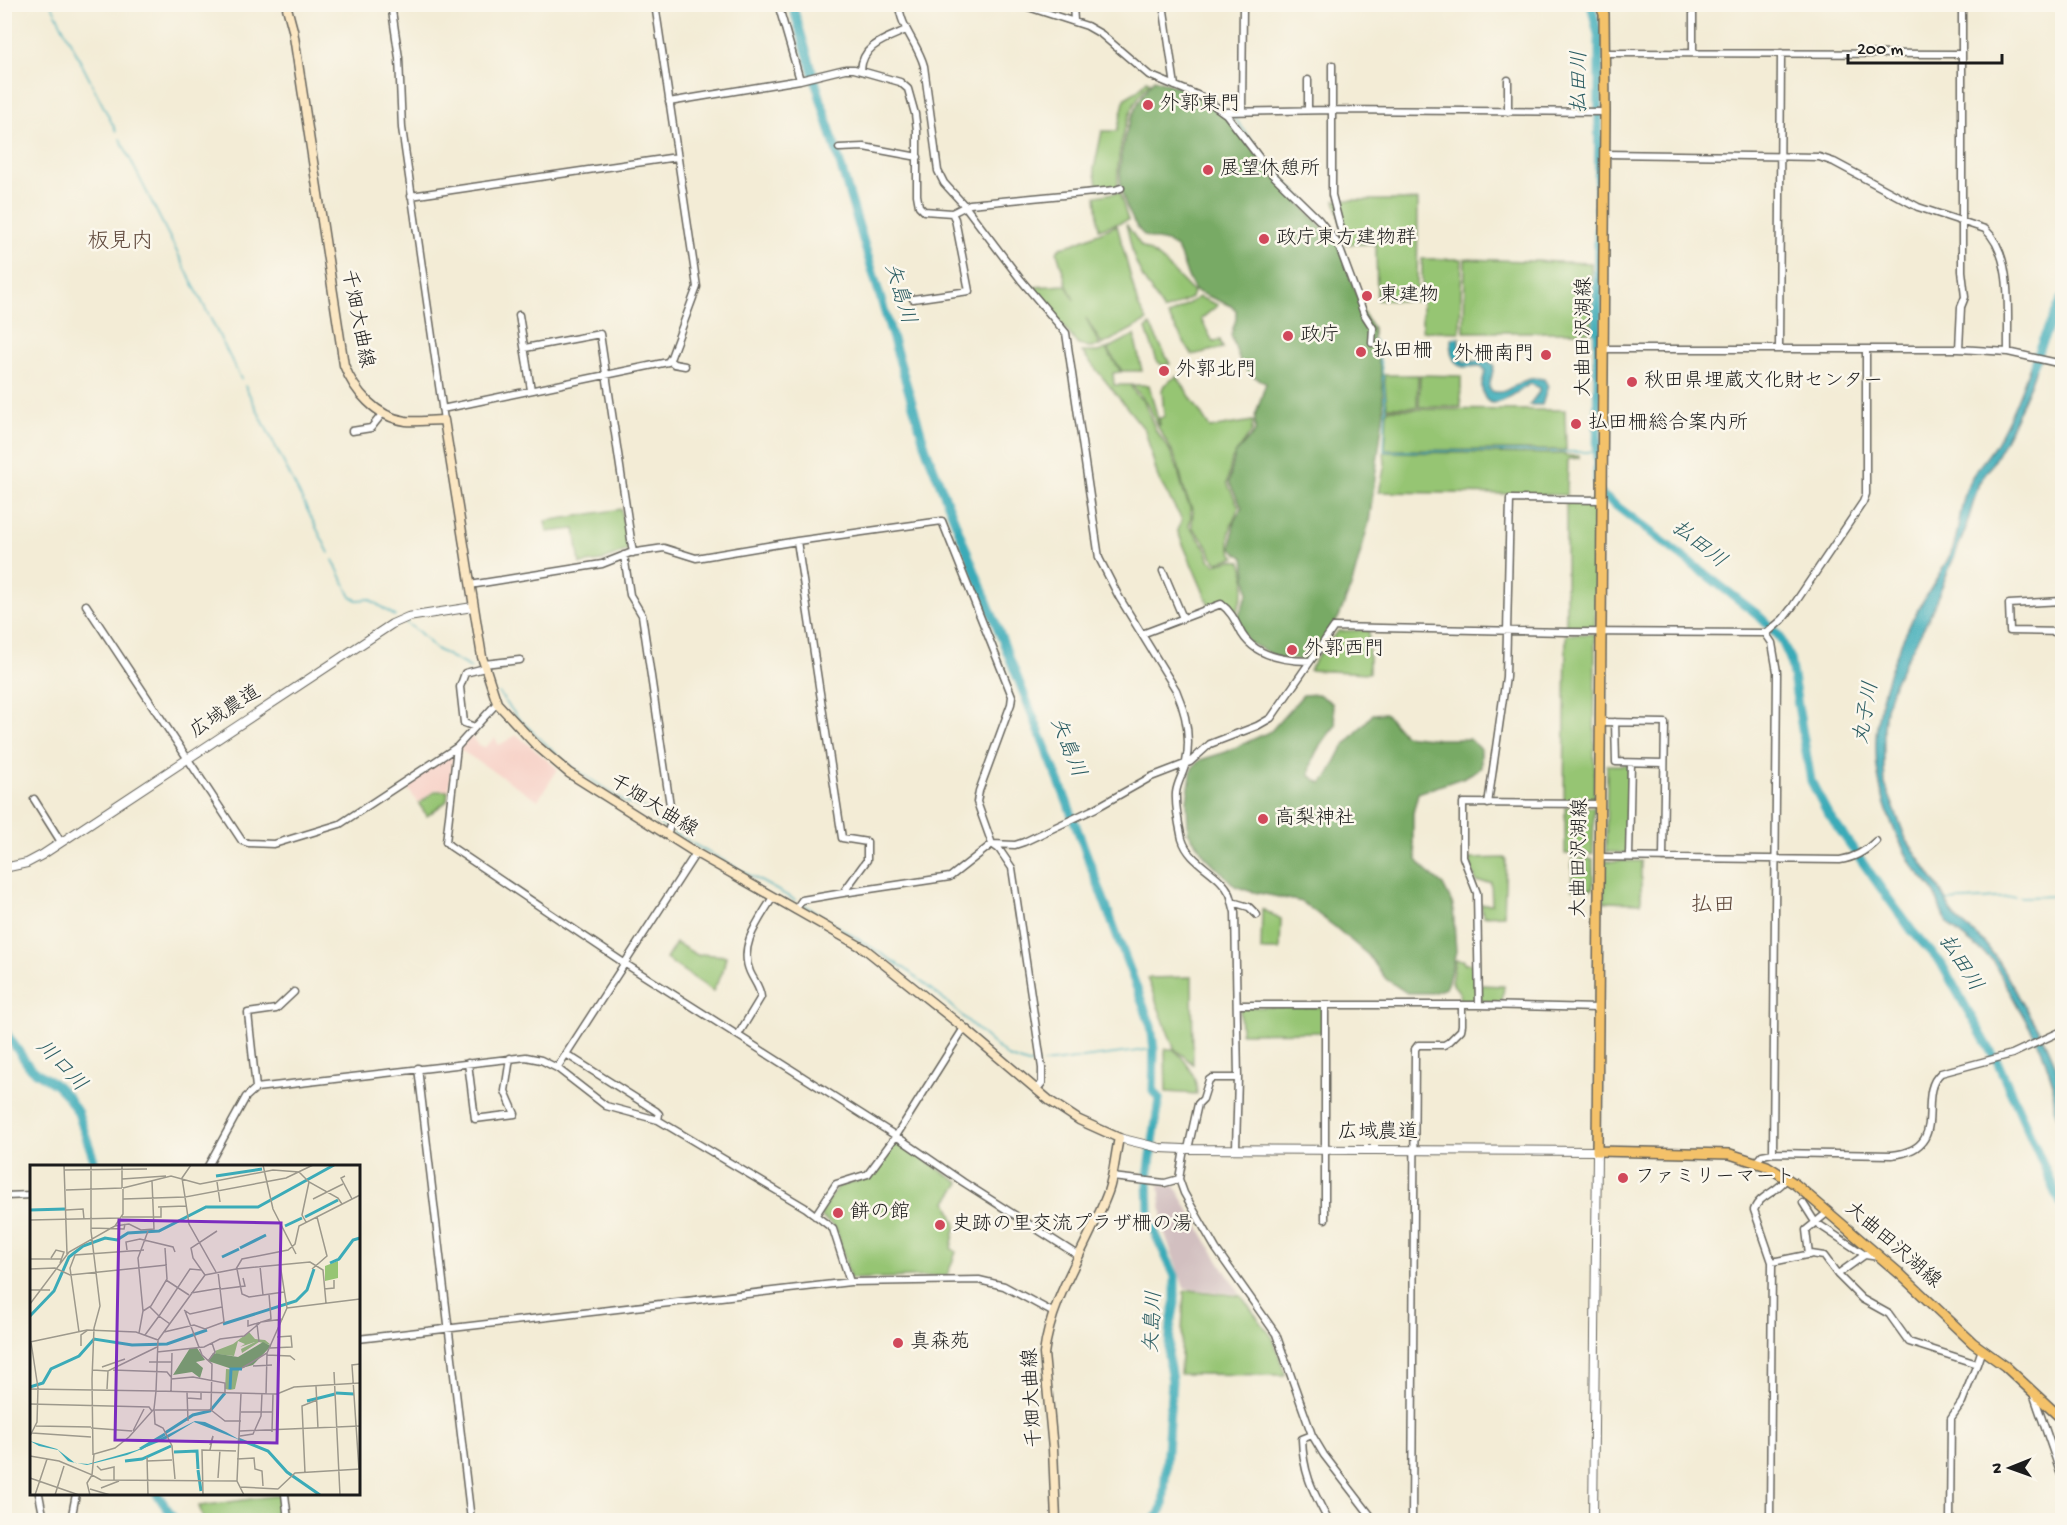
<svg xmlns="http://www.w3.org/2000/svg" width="2067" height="1525" font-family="'Gochi Hand','Klee One',sans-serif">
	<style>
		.built { fill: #f7d1c7 }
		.industrial { fill: #d2bfc0 }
		.green { fill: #96c573; stroke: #597048; stroke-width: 1.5 }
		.forest { fill: #78aa65; stroke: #4a6340; stroke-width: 1.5 }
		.water { fill: #3babb8; stroke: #2c646a; stroke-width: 1.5 }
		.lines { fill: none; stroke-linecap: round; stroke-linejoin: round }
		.stream { stroke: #3babb8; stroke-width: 1.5 }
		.river { stroke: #3babb8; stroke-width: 9 }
		.minor-casing { stroke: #67655d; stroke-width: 9 }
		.tertiary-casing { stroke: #67655d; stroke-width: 10 }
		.secondary-casing { stroke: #67655d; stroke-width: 11 }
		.primary-casing { stroke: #67655d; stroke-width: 12 }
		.minor { stroke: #fff; stroke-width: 6 }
		.tertiary { stroke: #fff; stroke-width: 8 }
		.secondary { stroke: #fbe7c3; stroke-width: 8 }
		.primary { stroke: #f4c26a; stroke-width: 9 }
		.poi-dot { fill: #d1495b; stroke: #fbf7ec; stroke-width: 2 }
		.labels { text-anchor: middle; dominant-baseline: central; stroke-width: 5; stroke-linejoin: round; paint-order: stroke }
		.poi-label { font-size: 20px; fill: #1c1c1c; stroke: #fbf7ec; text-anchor: start }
		.street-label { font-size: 20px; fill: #1c1c1c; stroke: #fbf7ec }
		.water-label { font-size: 21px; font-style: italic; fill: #2a5c62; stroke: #fbf7ec }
		.quarter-label { font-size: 22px; fill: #5d4639; stroke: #fbf7ec }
		.inset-river { fill: none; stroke: #3babb8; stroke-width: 3 }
		.inset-road { fill: none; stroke: #9d998c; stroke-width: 1.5 }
		.view { fill: #7b2cbf; fill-opacity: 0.15; stroke: #7b2cbf; stroke-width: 3 }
		.inset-edge { fill: none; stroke: #1c1c1c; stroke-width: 3 }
	</style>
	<rect width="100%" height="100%" fill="#fbf7ec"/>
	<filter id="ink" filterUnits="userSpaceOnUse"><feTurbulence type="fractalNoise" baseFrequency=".0167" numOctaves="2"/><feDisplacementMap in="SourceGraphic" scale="12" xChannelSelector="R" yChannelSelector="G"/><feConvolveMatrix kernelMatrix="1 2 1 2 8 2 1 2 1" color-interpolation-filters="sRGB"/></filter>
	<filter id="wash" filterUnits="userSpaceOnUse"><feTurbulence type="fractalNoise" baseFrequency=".008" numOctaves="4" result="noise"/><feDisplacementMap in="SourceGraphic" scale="24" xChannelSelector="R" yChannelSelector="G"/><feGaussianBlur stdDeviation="1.35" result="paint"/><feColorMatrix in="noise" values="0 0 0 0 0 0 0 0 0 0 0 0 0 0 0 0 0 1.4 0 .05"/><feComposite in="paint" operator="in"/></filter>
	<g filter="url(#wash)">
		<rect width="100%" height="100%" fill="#f3ecd6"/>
		<path class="built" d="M470 735 478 745 485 747 495 738 499 745 517 735 558 769 538 800 459 749Z
			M453 752 449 790 435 789 418 803 405 784Z"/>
		<path class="industrial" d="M1159 1185 1175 1186 1209 1245 1240 1294 1184 1288 1164 1231Z"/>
		<path class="green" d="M1147 80 1150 82C1126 107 1116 152 1118 186L1115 188 1098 189 1094 169 1102 131H1117L1125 98 1137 91Z
			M1119 192 1128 220 1099 229 1096 196Z
			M1335 200H1418L1417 301 1377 300 1376 244H1346Z
			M1126 224 1141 246 1160 258 1193 292 1191 298 1164 311 1143 278 1134 258Z
			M1117 225 1138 305 1147 321 1102 345 1086 318 1100 346 1089 347 1078 345 1033 287 1066 285 1074 300 1067 285 1057 252 1060 247 1073 244Z
			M1422 259H1462L1460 332 1422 331Z
			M1465 259 1591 263 1592 332H1464Z
			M1199 297 1218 305 1201 319 1213 342 1220 340 1223 348 1192 355 1168 316Z
			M1150 325 1170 364 1162 365 1157 361 1146 329Z
			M1134 335 1142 371H1122L1107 349Z
			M1106 349 1121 372 1113 373 1114 385H1130L1136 394 1144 402 1156 431 1169 449 1177 467 1184 494 1190 507 1191 517 1189 526 1206 548 1209 559 1215 564 1232 560 1240 561C1250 576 1242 598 1236 613 1226 602 1223 602 1209 605L1177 530 1182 520 1158 478 1145 430 1082 352H1098Z
			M1384 375H1418L1417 407H1387Z
			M1420 375 1461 376V407H1419Z
			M1177 376 1210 428 1253 421 1252 431 1232 459 1227 483 1239 507C1232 521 1222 545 1236 557L1217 562 1211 556 1208 546 1192 527 1193 511 1185 493 1178 464 1170 447 1157 426 1160 425 1159 418 1164 417 1162 390 1164 385Z
			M1132 385H1149L1159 424H1156L1149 406Z
			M1387 409 1565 410 1566 450H1385Z
			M1384 452 1565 454V456H1579V458L1568 459 1567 495 1379 492 1385 464Z
			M1566 502H1596L1595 628H1566Z
			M621 509 628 550 602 561 580 564 575 529 547 532 545 521Z
			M1369 630V673L1309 670 1325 645 1339 631Z
			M1566 634H1595L1594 800H1564Z
			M1607 765H1629L1627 853 1606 852Z
			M435 791H448L447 801 427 816 419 804Z
			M1565 807H1594L1593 854H1565Z
			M1506 858 1504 915 1483 916 1481 904H1492L1491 882H1476L1469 859Z
			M1572 859H1593V889H1572Z
			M1604 861H1641V903L1604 902Z
			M1262 909 1281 919 1280 950H1261Z
			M676 943 699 956 700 954 726 956 723 971 713 991 666 959Z
			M1455 960H1464V964H1475L1476 1002 1459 1001 1460 993 1451 982Z
			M1192 977 1193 1064 1174 1048 1147 978Z
			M1481 985 1504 986 1502 1002H1481Z
			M1240 1007H1324V1032L1241 1033Z
			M1165 1049H1173C1187 1061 1197 1076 1197 1094L1166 1092Z
			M894 1140 960 1183 947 1201 956 1225 951 1248 956 1252 947 1276 850 1279 836 1228 820 1216 837 1187 870 1177Z
			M1190 1290 1241 1296 1273 1338 1285 1374 1284 1375 1180 1374 1184 1292Z
			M280 1495 283 1520H204L199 1506Z"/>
		<path class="forest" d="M1154 79 1187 90 1226 114 1271 173 1338 244 1364 314 1373 328V343L1381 369 1384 411 1369 522 1352 584 1339 617 1310 661 1279 658 1248 642 1236 621 1248 593 1244 558 1231 548 1234 521 1242 508 1229 482 1235 454 1255 432V416L1266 383 1251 375 1239 359 1231 335 1236 319V310L1229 305 1195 291C1192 285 1189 280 1187 274 1183 266 1182 257 1177 249 1168 238 1155 243 1144 235 1138 230 1134 223 1131 216 1107 174 1126 114 1154 79Z
			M1318 694 1332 703 1336 725C1323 741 1310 755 1310 776L1321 783 1327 778 1343 747 1373 714 1385 713 1404 735 1439 739H1469L1481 749V768L1465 777 1418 793 1413 813V842L1417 860 1426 871 1443 885 1453 905 1456 952 1446 988 1432 993H1407L1386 979 1368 955 1335 927 1302 902 1249 891 1235 886 1205 856 1188 832 1187 800 1192 768 1200 760 1226 752 1271 731 1303 695Z"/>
		<path class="water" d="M1459 337V352L1463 361C1475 364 1485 355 1494 366L1489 388 1492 391C1510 397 1519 374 1544 379L1548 386 1542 405H1529L1539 392V388L1531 384C1519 388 1486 422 1482 388 1481 382 1485 376 1485 370L1481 366 1463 367C1450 361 1450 351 1452 338Z
			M2034 353 2041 355 2030 385 2006 439 1989 469 1979 483 1966 528 1929 618 1895 681 1886 708 1884 728V764L1885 784 1906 839 1939 888 1952 912 1958 920 1983 941 1997 959 2047 1045 2056 1066 2062 1108V1128L2054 1109 2053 1084 2041 1048 1992 960C1978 946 1960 938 1947 922 1940 914 1939 900 1933 890 1927 881 1918 874 1912 865 1861 777 1867 713 1910 624 1922 599 1943 573 1953 548 1960 527 1960 502 1969 482 1975 469 1988 457 1995 445 2012 416 2024 385 2034 353Z"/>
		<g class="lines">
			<path class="stream" d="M51 4 116 131
				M1230 113C1247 132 1260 154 1277 173 1301 199 1333 221 1345 255
				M120 139 241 379
				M1375 340 1382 369 1386 408 1384 451 1598 452
				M245 386 329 553
				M333 560 351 597 357 600 369 599 395 616
				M406 623 419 632 436 649 471 668
				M478 672 482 675 489 694
				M499 693 518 718 565 762 623 801 649 810 657 822 666 829
				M673 833 795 900
				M2020 897 2062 896
				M1947 901 2015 897
				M804 905 907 970 942 998 1008 1057 1028 1064 1038 1063
				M1043 1063 1154 1049"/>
			<path class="river" d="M792 4 926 449 1064 794 1151 1026 1154 1049 1153 1091 1159 1099 1148 1177 1149 1215 1154 1231 1175 1276V1304L1171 1323 1168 1356 1172 1381 1163 1507 1155 1520
				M1591 4 1599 39 1597 491 1757 614 1780 637 1790 659 1811 781 1827 812 1883 891 1912 931 1941 963 1994 1057
				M2034 365 2040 346 2062 299
				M4 1030 30 1068 56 1085 67 1096 78 1113 96 1166
				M1997 1061 2062 1206
				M157 1494 175 1520"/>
		</g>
	</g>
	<g filter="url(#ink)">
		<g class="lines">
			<defs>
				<path id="minor" d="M391 4 399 58 402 128 444 420
					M778 4 800 80
					M899 4C900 27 918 44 924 66L938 171 944 183 965 206 1021 280 1066 333 1099 558 1119 597 1176 690C1186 713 1191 738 1186 762 1184 773 1177 782 1176 793 1175 808 1179 825 1182 839 1190 865 1219 871 1230 894 1232 899 1233 906 1235 912L1238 1078 1236 1148
					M1019 4 1087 26 1101 34 1149 75 1202 97 1226 114 1271 173 1319 220 1338 244 1364 314 1373 328 1372 343
					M1073 4 1074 21
					M1163 4 1175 86
					M1693 4V52
					M4 6 8 4
					M1605 53 1962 54
					M1332 65V195L1344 241
					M861 70C862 45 886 39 906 30
					M669 102 800 80 845 69H854L900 82 908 89 915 114 917 130V195L919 206 924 211 952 213 970 204 1115 190 1121 188
					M1308 110V80
					M1242 111 1243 4
					M1224 112 1332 110 1605 112
					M1508 112V80
					M839 148 864 147 918 157
					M1604 154 1819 157 1834 162 1918 207 1985 229C2014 256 2007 314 2008 352
					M411 196 677 157
					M913 299 969 291 955 219 952 213
					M519 315 531 390
					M525 348 600 334 633 553
					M1779 348 1781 53
					M1603 349H1959L2008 352 2062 364
					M1959 349 1961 307 1965 297 1962 271V4
					M669 360 674 364 685 366
					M442 409 668 362 671 357 697 287 655 4
					M352 431 371 428 383 413
					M624 555 630 595 642 615 672 819 667 835
					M1163 571 1183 618
					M470 585 602 564 630 553 664 548 696 558 797 541 942 521 1012 696 1011 704 979 791 977 802 992 844 999 849 1012 868 1042 1068V1083L1036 1090
					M2062 601 2009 604 2010 631 2062 632
					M86 605 242 841 248 843 274 844 340 824 457 747 497 703
					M1142 634 1221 604C1232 612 1236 623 1242 634 1256 657 1286 661 1310 661
					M1766 634 1772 643 1777 672 1773 1153
					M484 664 520 660
					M1601 722 1665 723 1663 858
					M1615 722 1616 762 1664 763
					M475 727 464 723 460 687 465 673 485 668
					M457 747 446 842 450 846 624 963 896 1136 964 1028
					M34 799 61 842
					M1488 804 1506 677 1510 499 1603 500
					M1599 857 1840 860C1855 858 1866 851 1876 841
					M1629 857 1631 763
					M843 893 950 877 992 844 1015 845 1024 842 1096 808 1151 777 1190 762 1210 744 1257 726 1271 718 1334 627 1567 632 1767 633 1783 619 1793 606 1863 502 1866 494V349
					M1232 902 1249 907 1257 915
					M795 910 802 900 843 893 867 860V842L842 838 797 541
					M1237 1005H1479L1598 1008
					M1479 1005 1477 893 1463 857V803L1600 804
					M738 1035 761 997C760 987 754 981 750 972 738 945 760 919 773 897
					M566 1054 656 1111 659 1114 658 1120
					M468 1063 475 1119 515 1114 505 1091 510 1058
					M418 1068 471 1520
					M557 1068 696 853
					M256 1088 248 1013 276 1009 294 992
					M1184 1149 1179 1179 1184 1193 1216 1249 1276 1334 1312 1435 1324 1455 1374 1520
					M1188 1149 1198 1104 1203 1099 1209 1080 1212 1078H1238
					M1757 1161 1762 1155 1773 1153 1892 1155C1953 1148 1914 1096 1941 1073L2012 1054 2062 1031
					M208 1166 246 1097 256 1088 526 1057 541 1060 557 1068 606 1106 658 1120 806 1208 833 1229 850 1282
					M1112 1177 1165 1183 1179 1179
					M4 1196 32 1195
					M1803 1203 1815 1222 1865 1255 1879 1257
					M815 1216 836 1184 868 1174 896 1136 963 1182 1079 1256
					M1325 1219V1005
					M1809 1255 1806 1230 1827 1213
					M1772 1262 1811 1254 1824 1256 1838 1275 1862 1299 1889 1314 1909 1342 1977 1364 1982 1349
					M1838 1274 1866 1254
					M358 1339 850 1282 979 1280 1004 1286 1054 1313
					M2033 1393 2062 1477
					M1312 1435 1302 1439C1303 1474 1313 1491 1328 1520
					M39 1494 44 1520
					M285 1494 288 1520
					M71 1520 76 1494
					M1412 1520 1415 1049 1418 1045H1444L1449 1042 1461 1030 1462 1025V1006
					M1770 1520 1772 1262 1754 1210C1759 1195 1778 1192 1786 1179
					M1950 1520 1951 1418 1962 1402 1977 1364"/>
				<path id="tertiary" d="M4 868 27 863 42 855 392 624 408 617 473 607
					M1119 1138 1160 1148 1184 1149 1597 1151 1593 1520"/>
				<path id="secondary" d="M286 4 293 30 344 365C354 391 376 417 406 421 418 422 432 420 444 420L482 657 497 703 536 745 569 773 696 853 865 949 964 1028 1050 1101 1079 1120 1119 1138C1115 1156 1114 1175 1108 1192 1088 1246 1051 1296 1044 1354L1053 1449 1056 1520"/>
				<path id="primary" d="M1600 4 1604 14 1605 112 1597 1151 1730 1154 1767 1166 1795 1184 1900 1274 1973 1343 2005 1366 2062 1419"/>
			</defs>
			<use href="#minor" class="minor-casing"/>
			<use href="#tertiary" class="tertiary-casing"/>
			<use href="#secondary" class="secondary-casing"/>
			<use href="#primary" class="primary-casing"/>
			<use href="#minor" class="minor"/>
			<use href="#tertiary" class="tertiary"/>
			<use href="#secondary" class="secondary"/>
			<use href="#primary" class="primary"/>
		</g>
	</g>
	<g class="poi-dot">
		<circle cx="1148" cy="105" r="6"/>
		<circle cx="1208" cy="170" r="6"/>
		<circle cx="1264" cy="239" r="6"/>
		<circle cx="1367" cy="296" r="6"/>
		<circle cx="1288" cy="336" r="6"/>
		<circle cx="1361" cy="352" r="6"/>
		<circle cx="1546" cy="355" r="6"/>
		<circle cx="1164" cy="371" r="6"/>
		<circle cx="1632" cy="382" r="6"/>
		<circle cx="1576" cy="424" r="6"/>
		<circle cx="1292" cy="650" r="6"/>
		<circle cx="1263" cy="819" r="6"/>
		<circle cx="1623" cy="1178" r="6"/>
		<circle cx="838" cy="1213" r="6"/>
		<circle cx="940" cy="1225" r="6"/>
		<circle cx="898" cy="1343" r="6"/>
	</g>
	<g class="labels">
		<g class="poi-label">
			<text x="1160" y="105">外郭東門</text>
			<text x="1220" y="170">展望休憩所</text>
			<text x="1276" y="239">政庁東方建物群</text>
			<text x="1379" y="296">東建物</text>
			<text x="1300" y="336">政庁</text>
			<text x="1373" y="352">払田柵</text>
			<text x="1534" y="355" text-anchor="end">外柵南門</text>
			<text x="1176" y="371">外郭北門</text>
			<text x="1644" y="382">秋田県埋蔵文化財センター</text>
			<text x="1588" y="424">払田柵総合案内所</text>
			<text x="1304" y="650">外郭西門</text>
			<text x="1275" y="819">高梨神社</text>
			<text x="1635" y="1178">ファミリーマート</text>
			<text x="850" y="1213">餅の館</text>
			<text x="952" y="1225">史跡の里交流プラザ柵の湯</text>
			<text x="910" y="1343">真森苑</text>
		</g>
		<g class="street-label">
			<text transform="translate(356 319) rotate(79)">千畑大曲線</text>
			<text transform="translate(1585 337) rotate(-90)">大曲田沢湖線</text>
			<text transform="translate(226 713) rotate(-33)">広域農道</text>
			<text transform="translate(653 807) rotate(32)">千畑大曲線</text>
			<text transform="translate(1581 858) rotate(-89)">大曲田沢湖線</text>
			<text x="1378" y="1133">広域農道</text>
			<text transform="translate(1892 1246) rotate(41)">大曲田沢湖線</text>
			<text transform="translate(1034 1398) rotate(-93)">千畑大曲線</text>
		</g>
		<g class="water-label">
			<text transform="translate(1581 82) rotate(-90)">払田川</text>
			<text transform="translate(898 294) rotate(73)">矢島川</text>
			<text transform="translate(1698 546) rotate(38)">払田川</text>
			<text transform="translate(1868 713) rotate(-80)">丸子川</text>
			<text transform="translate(1066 748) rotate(68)">矢島川</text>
			<text transform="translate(1959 964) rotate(57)">払田川</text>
			<text transform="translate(60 1067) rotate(46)">川口川</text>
			<text transform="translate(1155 1322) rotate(-87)">矢島川</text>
		</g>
		<g class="quarter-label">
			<text x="120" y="243">板見内</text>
			<text x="1713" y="907">払田</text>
		</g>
	</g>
	<g transform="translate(30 1165)">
		<rect width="330" height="330" fill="#f3ecd6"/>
		<path d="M308 96V113L295 116V101ZM219 167 225 174 235 175 241 180 229 177 212 188 211 184 225 177 210 182 215 179 208 176 204 191 186 189 185 186 203 179ZM196 204 209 205 205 224 200 225 195 224Z" fill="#96c573"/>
		<path d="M233 177 241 181 223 200 205 205 178 196 183 188 208 192ZM160 183H167L175 195 166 197 173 203 170 213 162 207 143 210Z" fill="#78aa65"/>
		<path d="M165 256 175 257 196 267 210 275 164 257 136 274 97 290 57 300 41 297 38 296 28 285 9 281 0 276 27 284 45 298 58 299 107 285Z" fill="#3babb8"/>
		<path class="inset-river" d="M186 11 232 4M0 45 35 44M275 52 308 35M255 61 272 53M210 83 236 70M192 92 209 84M300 98 309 94 323 75 330 73M0 151 24 126 39 92 53 81 75 73 87 75 98 68 129 66 176 42H228L304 0M193 159 266 136 277 125 284 104M0 222 13 218 21 204 49 191 64 174 102 180 137 179 177 165M200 224 201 204H212M306 228 324 229M277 236 305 229M135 268 163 250 180 246 195 228M208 274 238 286 257 307 290 330M110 284 135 269M144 287 167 286 168 304M95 296 112 294 141 281M168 305 171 326"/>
		<path class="inset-road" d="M34 0 37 89M61 0V66L70 141 64 163 62 214 63 290M92 0V23M233 0 243 44 266 89M34 5 117 4M315 11 311 13 322 34M92 14 136 11M187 17 190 37M93 23 141 11 170 19 243 5 269 7 279 17 308 33 312 39M36 25 92 23M93 34 155 32 152 13 161 0M283 34 313 19M128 42 156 41M36 45 53 44 54 54M92 52H131V42M0 55 91 53M276 57 272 50 279 17M85 61 99 59 111 65 124 64 122 16M61 63 94 64 95 59M97 85 96 77 110 74 143 82 145 87M21 93 26 85 34 87 30 98M0 94H31M250 99 257 143M230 101 233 130M0 104 25 103 40 110 137 100M206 104 280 97 293 105 296 138M207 104 212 129 219 132 254 127M282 104 297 91 287 52M186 107 159 59 155 32 256 13 283 0M175 110 163 93 161 83 187 66M136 115 159 130M191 124 215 121 213 113M294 124 304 123V115M0 125H20M161 128 191 123M0 139 39 87 85 61 93 49V24M257 143 330 134M154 145 160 149 192 142M113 146 121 141 137 114 135 83M155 146 172 190 182 199 181 245 195 256H211M218 155V161L241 154 239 129M140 159 129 151 160 104 171 105M227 159 229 177M49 167 40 103 45 90 114 85M134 167 164 160 175 164 194 157 188 107M109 168 113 146 108 93 118 66M115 170 129 151 120 142M0 177 57 165 106 167 128 175 175 110 206 104 212 94 258 85 265 79 269 61 330 30M51 181V170L58 165M240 183 262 182 261 171 247 172M127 187 174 182 190 174 214 171 231 157 253 154M237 190 260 191 265 195M178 196 185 187 182 178M119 197H142M223 201 242 200M72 202 95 194M212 203 237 188 257 143M63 205 78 206 127 182M83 205 137 207 141 212M304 207 310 330M141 214 163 212 195 218V228M286 221 288 264M0 224 126 226 128 175M77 224 78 206M141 226 142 188M157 227 158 256M211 228 207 316 214 330M236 229 237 188M157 233 171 234V227M0 239 119 242 122 246M124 243 125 259 133 263 142 281 145 314M125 245H180M211 247H242M6 261 61 262M61 263 102 266M103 266 114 244M210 266 330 261M242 267 243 229M2 268 61 272M0 271 7 257 8 223 1 177M210 271 223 269 231 251 232 228M180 280 183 271 180 285M0 291 29 296 62 310 64 289 85 283 99 272 124 244 126 226 247 229 264 222 330 218M117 292 118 330M207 294 224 293 225 304 232 306 233 321M117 296 142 295M67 301 71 305 84 302V315M329 305 322 200 330 199M275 308 272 241 287 235M0 313 49 330M188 313 190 285M210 322 248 324M71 323 89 316M60 324 80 330M248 324 265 308 330 304M5 330 17 294M25 330 34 301M60 330 57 318 62 310 71 315 207 316M173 330 172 285 206 286"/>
		<path class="view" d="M89 55 251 58 247 278 85 275Z"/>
		<rect width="330" height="330" class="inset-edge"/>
	</g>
	<rect width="2067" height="1525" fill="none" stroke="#fbf7ec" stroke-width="24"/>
	<g transform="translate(2010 1468) rotate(269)" stroke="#fbf7ec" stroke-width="4.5" paint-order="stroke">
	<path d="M0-4.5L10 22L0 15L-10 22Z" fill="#1c1c1c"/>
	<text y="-9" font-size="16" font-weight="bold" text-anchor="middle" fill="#1c1c1c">N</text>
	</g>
	<path d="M1848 54v9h154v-9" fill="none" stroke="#1c1c1c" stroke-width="3"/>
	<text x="1857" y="54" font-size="18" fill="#1c1c1c" stroke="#fbf7ec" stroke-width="4.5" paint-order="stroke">200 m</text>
</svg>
